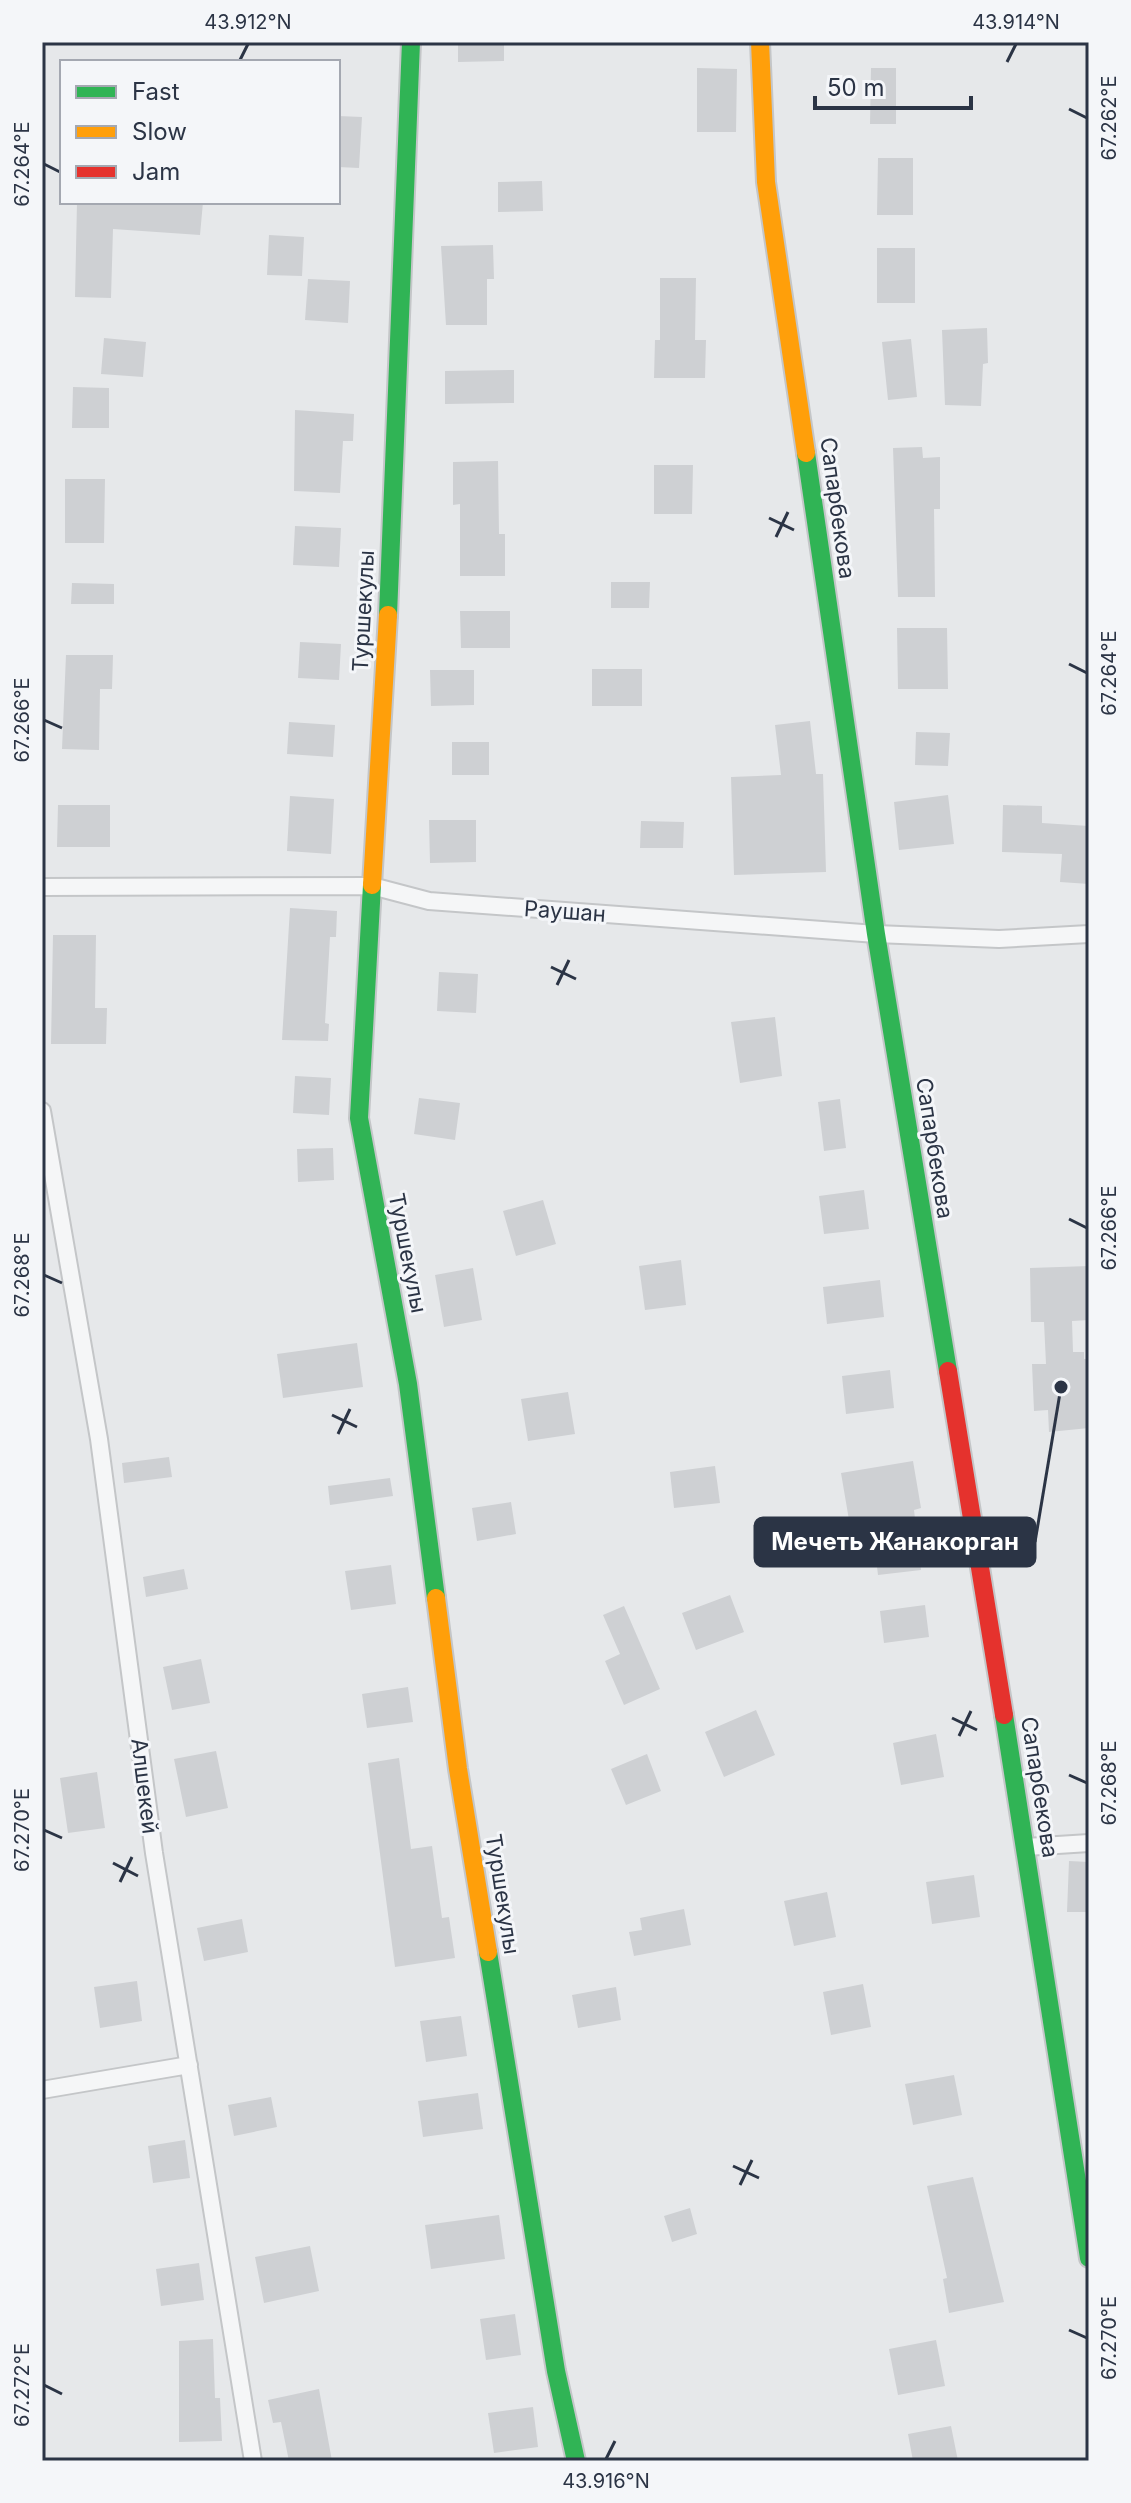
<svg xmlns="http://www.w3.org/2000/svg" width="1131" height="2503" font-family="Inter,sans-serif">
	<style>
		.building { fill: #ced0d3 }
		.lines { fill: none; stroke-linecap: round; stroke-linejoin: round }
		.street-casing { stroke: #c4c6c8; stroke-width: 20 }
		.fast-casing { stroke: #c4c6c8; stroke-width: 22 }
		.slow-casing { stroke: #c4c6c8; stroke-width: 22 }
		.jam-casing { stroke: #c4c6c8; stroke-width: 22 }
		.street { stroke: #f5f6f7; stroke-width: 16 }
		.fast { stroke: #30b455; stroke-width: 18 }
		.slow { stroke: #ff9f0a; stroke-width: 18 }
		.jam { stroke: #e5322d; stroke-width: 18 }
		.ticks { fill: none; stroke: #2b3445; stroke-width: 3 }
		.labels { text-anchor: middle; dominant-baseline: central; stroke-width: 6; stroke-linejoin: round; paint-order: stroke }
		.street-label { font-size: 22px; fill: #2b3445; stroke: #f4f6f9 }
		.leader { fill: none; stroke: #2b3445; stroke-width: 3 }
		.callout-dot { fill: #2b3445; stroke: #f4f6f9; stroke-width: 3 }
		.callout { fill: #2b3445; stroke: #2b3445; stroke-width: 3 }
		.callout-label { font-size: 24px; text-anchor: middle; font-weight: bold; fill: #fff }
		.neatline { fill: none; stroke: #2b3445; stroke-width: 3 }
		.ticks-label { font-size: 20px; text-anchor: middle; fill: #2b3445 }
	</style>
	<rect width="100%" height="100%" fill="#e6e8ea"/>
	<path class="building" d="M458 42H504V61L458 62Z
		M697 68 737 69 736 132H697Z
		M871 68H896V124H870Z
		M338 116 362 117 359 168 338 167Z
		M878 158H913V215H877Z
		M542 181 543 211 498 212V182Z
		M77 202H203L200 235 113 229 111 298 75 297Z
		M269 235 304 237 302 276 267 275Z
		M493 245 494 279H487V325H446L441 246Z
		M877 248H915V303H877Z
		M660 278H696L695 340H706L705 378H654L655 340H660Z
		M308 279 350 281 348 323 305 320Z
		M987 328 988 363 983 364 981 406 945 405 942 330Z
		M104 338 146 342 143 377 101 374Z
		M911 339 917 397 888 400 882 342Z
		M514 370V403L445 404V371Z
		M73 387 109 388V428H72Z
		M295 410 354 414 353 441H343L340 493 294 491Z
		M922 447 923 458 940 457V509H934L935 597H898L893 448Z
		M498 461 499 534H505V576H460V504L453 505V462Z
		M654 465H693L692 514H654Z
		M65 479H105L104 543H65Z
		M295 526 341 528 339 567 293 565Z
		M611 582H650L649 608H611Z
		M72 583 114 584V604H71Z
		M460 611H510V648H461Z
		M897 628H947L948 689H898Z
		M300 642 341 644 339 680 298 678Z
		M66 655H113L112 689H100L99 750 62 749Z
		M592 669H642V706H592Z
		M430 670H474V705L431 706Z
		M810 721 816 774H823L826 872 734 875 731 777 781 775 775 725Z
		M289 722 335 725 333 757 287 754Z
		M916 732 950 733 948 766 915 765Z
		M452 742H489V775H452Z
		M948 795 954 844 899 850 894 802Z
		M290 796 334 799 331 854 287 851Z
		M58 805H110V847H57Z
		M1003 805 1042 806V823L1089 826V884L1060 882 1062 854 1002 852Z
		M429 820H476V862L430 863Z
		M641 821 684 822 683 848H640Z
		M290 908 337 911 336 937H330L325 1023 329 1024 328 1041 282 1040Z
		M53 935H96L95 1008H107L106 1044H51Z
		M439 972 478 974 476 1013 437 1011Z
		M775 1017 782 1076 740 1083 731 1022Z
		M295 1076 331 1078 329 1115 293 1113Z
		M419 1098 460 1103 455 1140 414 1134Z
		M840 1099 846 1148 824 1151 818 1102Z
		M333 1148 334 1180 298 1182 297 1149Z
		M864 1190 869 1229 824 1234 819 1196Z
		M543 1200 556 1244 516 1256 503 1211Z
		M681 1260 686 1305 645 1310 639 1266Z
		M1089 1266V1320L1072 1321 1073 1352H1084V1359H1089V1428L1049 1432 1048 1410 1034 1411 1032 1364H1046L1044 1322H1031L1030 1268Z
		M473 1268 482 1320 444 1327 435 1275Z
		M880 1280 884 1317 827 1324 823 1287Z
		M357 1343 363 1387 283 1398 277 1354Z
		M890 1370 894 1408 846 1414 842 1376Z
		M568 1392 575 1434 528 1441 521 1399Z
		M169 1457 172 1477 124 1483 122 1463Z
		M913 1461 921 1508 914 1510 921 1570 878 1575 871 1517 849 1520 841 1473Z
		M715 1466 720 1503 674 1508 670 1472Z
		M390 1478 393 1496 330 1505 328 1486Z
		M511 1502 516 1534 477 1541 472 1508Z
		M391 1565 396 1604 351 1610 345 1571Z
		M184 1569 188 1589 146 1597 143 1577Z
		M730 1595 744 1632 696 1650 682 1613Z
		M925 1605 929 1637 884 1643 880 1611Z
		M624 1606 660 1689 624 1705 605 1661 620 1654 603 1615Z
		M201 1659 210 1703 172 1710 163 1667Z
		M408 1687 413 1722 367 1728 362 1694Z
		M756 1710 775 1755 724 1777 705 1732Z
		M936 1734 944 1777 901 1785 893 1743Z
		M216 1751 228 1808 186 1817 174 1759Z
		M647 1754 661 1791 626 1805 611 1769Z
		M399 1758 411 1849 432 1846 442 1918 449 1917 455 1958 395 1967 368 1763Z
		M97 1772 105 1828 68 1833 60 1778Z
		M1069 1861 1089 1862V1912H1067Z
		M974 1875 980 1917 932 1924 926 1882Z
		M827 1892 836 1937 794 1946 784 1901Z
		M684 1909 691 1945 634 1956 629 1932 642 1930 640 1918Z
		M242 1919 248 1952 204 1961 197 1928Z
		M137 1981 142 2021 100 2028 94 1987Z
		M863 1984 871 2027 831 2035 823 1992Z
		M616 1987 621 2020 578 2028 572 1995Z
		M461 2016 467 2056 426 2062 420 2021Z
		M954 2075 962 2115 913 2125 905 2084Z
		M478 2093 483 2129 423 2137 418 2101Z
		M271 2097 277 2127 234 2136 228 2105Z
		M185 2140 190 2178 153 2183 148 2146Z
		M973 2177 1004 2302 949 2313 943 2279 947 2278 927 2186Z
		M690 2208 697 2234 672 2242 664 2216Z
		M499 2215 505 2259 431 2269 425 2225Z
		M310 2246 319 2291 264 2303 255 2257Z
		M199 2263 204 2300 161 2306 156 2269Z
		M515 2314 521 2355 486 2360 480 2319Z
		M213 2339 215 2398H220L222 2441 179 2442V2341Z
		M936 2340 945 2386 898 2395 889 2349Z
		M319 2389 332 2461H289L281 2422 273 2423 268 2400Z
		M533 2407 538 2447 494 2453 488 2413Z
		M951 2426 958 2461H913L908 2434Z"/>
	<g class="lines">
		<defs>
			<path id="street" d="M42 887 372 886 429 901 876 934 999 939 1089 934
				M42 1111 99 1439 154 1853 253 2461
				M1026 1847 1089 1843
				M42 2090 189 2065"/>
			<path id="fast" d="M806 453 876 934 948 1371
				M388 615 411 42
				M372 885 359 1118 408 1384 436 1598
				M1004 1715 1089 2258
				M488 1952 556 2371 576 2461"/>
			<path id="slow" d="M760 42 766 182 806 453
				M372 885 388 615
				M436 1598 458 1769 488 1952"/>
			<path id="jam" d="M948 1371 1004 1715"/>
		</defs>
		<use href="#street" class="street-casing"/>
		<use href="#fast" class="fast-casing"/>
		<use href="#slow" class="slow-casing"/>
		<use href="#jam" class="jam-casing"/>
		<use href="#street" class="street"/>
		<use href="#fast" class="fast"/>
		<use href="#slow" class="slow"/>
		<use href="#jam" class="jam"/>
	</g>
	<path class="ticks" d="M239 62 248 44M1007 62 1016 44M1069 109 1087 118M44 164 62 173M769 518 794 530M776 537 788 512M1069 664 1087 673M44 720 62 728M551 967 576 979M557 985 569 960M1069 1219 1087 1228M44 1275 62 1283M332 1415 357 1427M338 1434 350 1409M952 1718 977 1730M959 1736 971 1711M1069 1775 1087 1783M44 1830 62 1838M113 1863 138 1876M120 1882 132 1857M733 2166 759 2178M740 2185 752 2160M1069 2330 1087 2338M44 2385 62 2394M606 2459 615 2441"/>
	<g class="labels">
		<g class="street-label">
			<text transform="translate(838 508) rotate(82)">Сапарбекова</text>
			<text transform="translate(363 611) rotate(-87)">Туршекулы</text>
			<text transform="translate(565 911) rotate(4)">Раушан</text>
			<text transform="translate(935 1148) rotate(81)">Сапарбекова</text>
			<text transform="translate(408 1253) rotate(79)">Туршекулы</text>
			<text transform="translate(145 1786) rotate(83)">Алшекей</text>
			<text transform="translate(1040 1787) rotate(81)">Сапарбекова</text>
			<text transform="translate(503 1894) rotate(81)">Туршекулы</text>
		</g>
	</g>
	<path class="leader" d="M1061 1387L1035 1542"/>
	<circle class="callout-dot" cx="1061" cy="1387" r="8"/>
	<rect class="callout" x="755" y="1518" width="280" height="48" rx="8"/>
	<g class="callout-label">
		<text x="895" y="1550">Мечеть Жанакорган</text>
	</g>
	<rect width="1131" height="2503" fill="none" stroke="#f4f6f9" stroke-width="88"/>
	<rect x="60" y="60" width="280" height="144" fill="#f4f6f9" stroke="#a4a8b1" stroke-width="2"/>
	<rect x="76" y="86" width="40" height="12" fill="#30b455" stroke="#a4a8b1" stroke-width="2"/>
	<text x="132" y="100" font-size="24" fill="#2b3445">Fast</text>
	<rect x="76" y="126" width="40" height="12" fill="#ff9f0a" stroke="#a4a8b1" stroke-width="2"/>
	<text x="132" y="140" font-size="24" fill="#2b3445">Slow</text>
	<rect x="76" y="166" width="40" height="12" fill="#e5322d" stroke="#a4a8b1" stroke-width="2"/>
	<text x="132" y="180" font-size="24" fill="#2b3445">Jam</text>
	<path d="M815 96v12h156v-12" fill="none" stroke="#2b3445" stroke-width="4"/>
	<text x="827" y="96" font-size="24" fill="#2b3445" stroke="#f4f6f9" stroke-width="6" paint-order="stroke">50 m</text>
	<rect x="44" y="44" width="1043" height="2415" class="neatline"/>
	<g class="ticks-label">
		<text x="248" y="29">43.912°N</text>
		<text x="1016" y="29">43.914°N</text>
		<text transform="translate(1109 118) rotate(-90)" y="7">67.262°E</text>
		<text transform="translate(22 164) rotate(-90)" y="7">67.264°E</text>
		<text transform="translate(1109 673) rotate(-90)" y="7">67.264°E</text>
		<text transform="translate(22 720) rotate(-90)" y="7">67.266°E</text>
		<text transform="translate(1109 1228) rotate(-90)" y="7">67.266°E</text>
		<text transform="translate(22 1275) rotate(-90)" y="7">67.268°E</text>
		<text transform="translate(1109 1783) rotate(-90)" y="7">67.268°E</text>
		<text transform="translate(22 1830) rotate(-90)" y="7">67.270°E</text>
		<text transform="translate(1109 2338) rotate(-90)" y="7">67.270°E</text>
		<text transform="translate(22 2385) rotate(-90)" y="7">67.272°E</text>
		<text x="606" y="2488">43.916°N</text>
	</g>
</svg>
